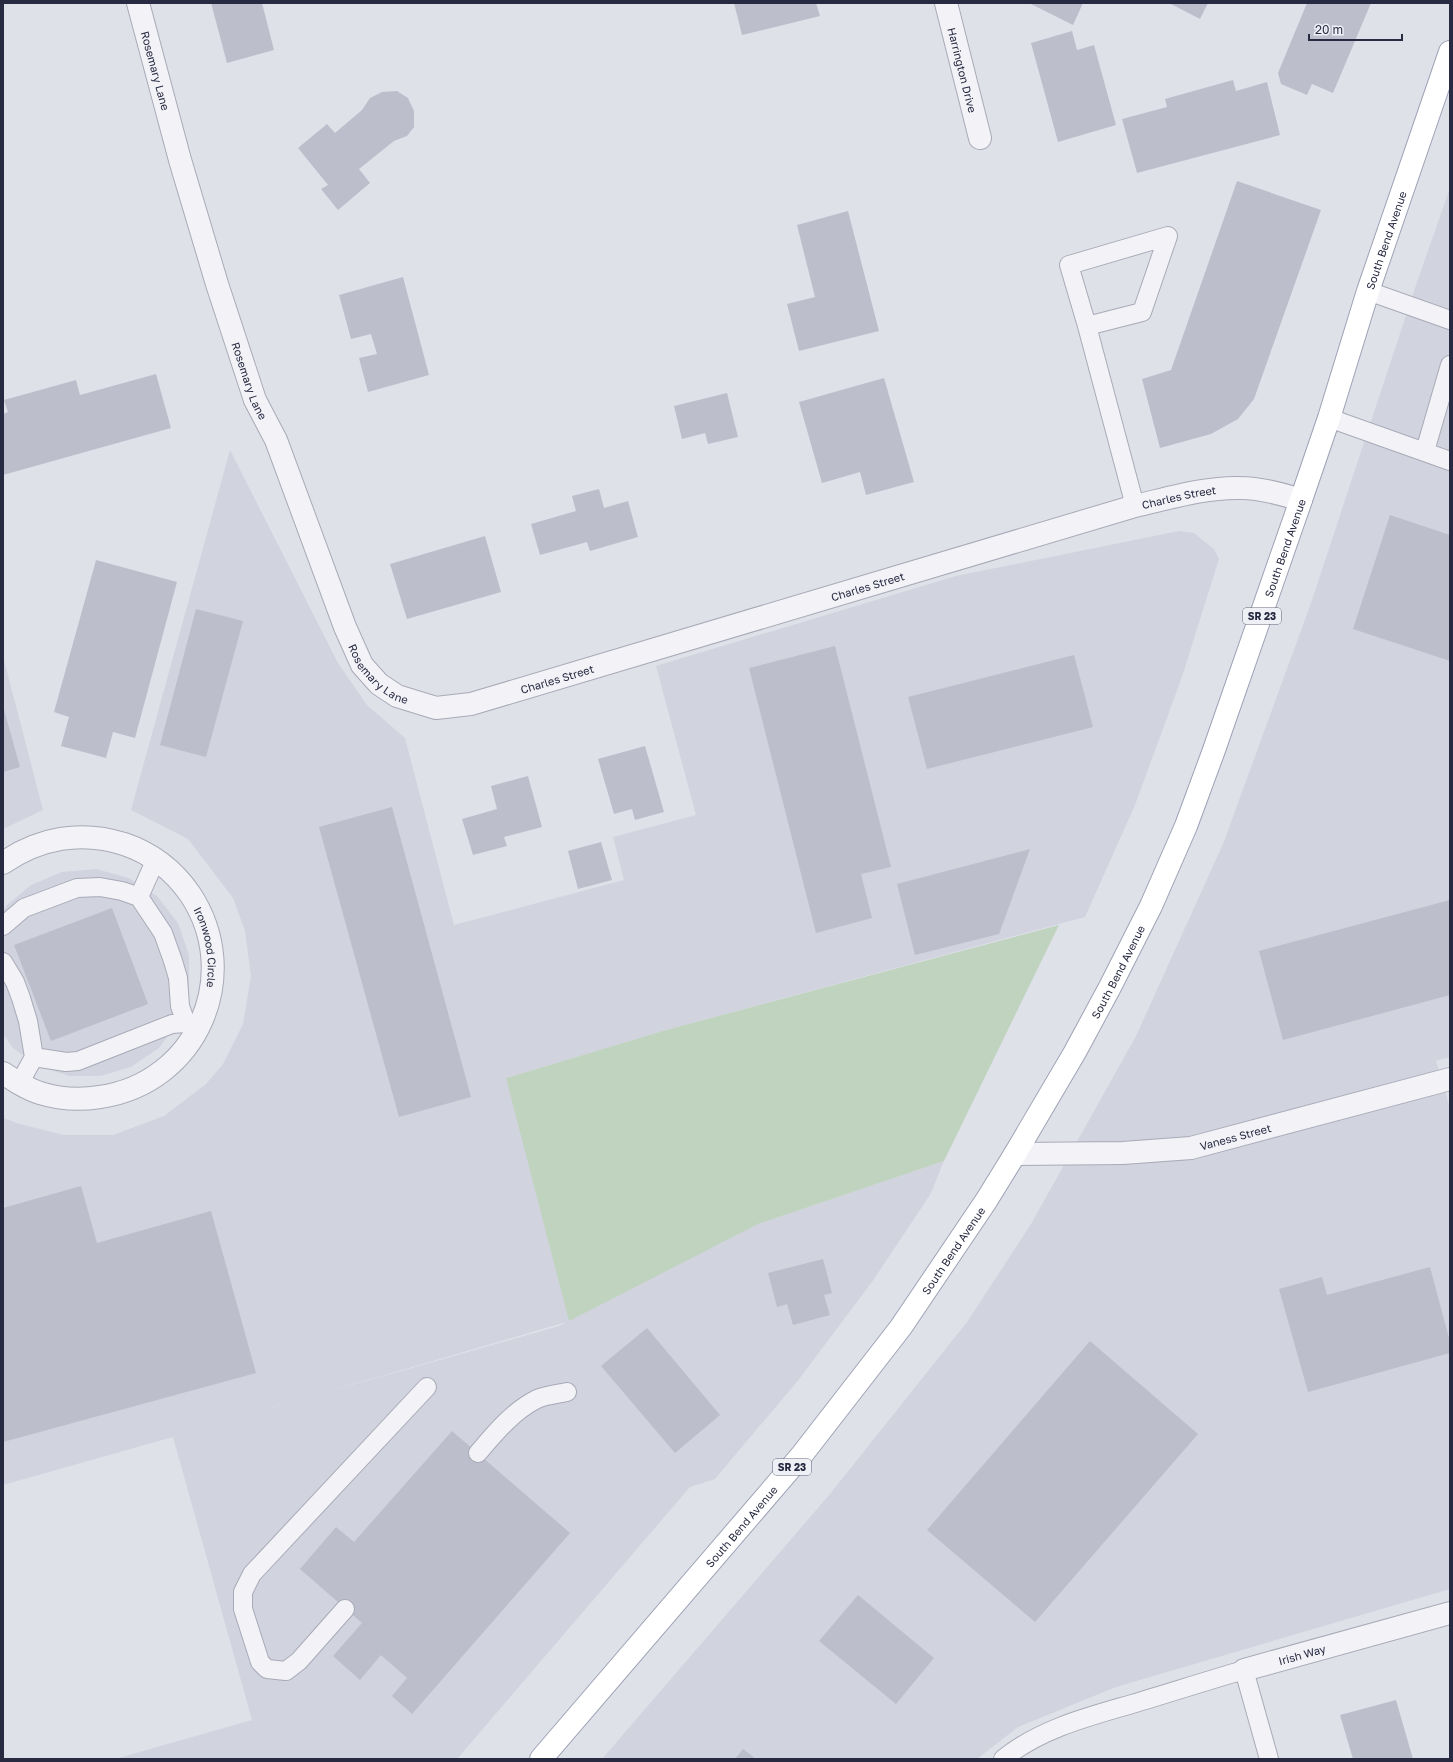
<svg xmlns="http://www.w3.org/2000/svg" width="1453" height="1762" font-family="'Golos Text',sans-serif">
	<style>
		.built { fill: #d1d3de; fill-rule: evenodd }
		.green { fill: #c0d3bf }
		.building { fill: #bcbecc }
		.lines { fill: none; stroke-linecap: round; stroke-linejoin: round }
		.service-casing { stroke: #a8aab7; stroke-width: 20 }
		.minor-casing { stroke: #a8aab7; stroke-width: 24 }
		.primary-casing { stroke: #9ea2b5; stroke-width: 24 }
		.service { stroke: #f2f2f7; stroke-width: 18 }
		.minor { stroke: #f2f2f7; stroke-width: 22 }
		.primary { stroke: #fff; stroke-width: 22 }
		.labels { text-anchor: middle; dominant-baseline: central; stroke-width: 3.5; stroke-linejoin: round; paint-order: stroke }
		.shield { fill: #eef0f6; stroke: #636577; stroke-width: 1 }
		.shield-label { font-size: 10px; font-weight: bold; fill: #272a41 }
		.street-label { font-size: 11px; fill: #272a41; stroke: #eef0f6 }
	</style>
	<rect width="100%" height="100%" fill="#dfe1e9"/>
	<path class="built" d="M1450 188V1057L1436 1061 1450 1108V1589L1116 1687 1018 1727 977 1759H602L830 1494 967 1322 1031 1224 1136 1036 1223 844 1311 603 1417 282Z
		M230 450 338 663 367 705 405 738 454 925 624 880 613 837 696 815 656 666 956 576 1179 531 1194 533 1214 549 1219 559 1182 677 1135 805 1085 917 666 1030 506 1078 758 1224 944 1161 931 1193 916 1216 872 1282 800 1378 715 1479 690 1487 457 1759H115L252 1720 173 1437 3 1485V1118L20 1124 64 1135H113L164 1116 206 1084 223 1064 243 1024 251 976 245 931 233 898 188 839 131 810ZM566 1322 559 1326 271 1408H272Z
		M3 656 43 810 3 829Z
		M96 869 129 878 157 896 178 923 189 955V989L179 1021 159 1048 131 1067 100 1076H69L39 1066 13 1048 3 1034V911L7 905 31 885 62 872Z"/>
	<path class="green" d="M1059 925 944 1161 758 1224 569 1321 506 1078 666 1030Z"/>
	<path class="building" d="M211 3H262L274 50 227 63Z
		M734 3H816L820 16 742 35Z
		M1029 3H1083L1073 25Z
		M1169 3H1208L1200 19Z
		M1307 3H1371L1333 93 1312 84 1307 95 1281 84 1278 73Z
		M1072 31 1077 50 1094 45 1116 125 1058 142 1031 43Z
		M1233 80 1236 91 1267 82 1280 135 1137 173 1122 119 1167 107 1165 99Z
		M397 91 408 98 414 111V127L407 136 394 141 359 169 370 183 338 210 321 189 328 185 298 148 327 124 335 133 362 110 370 98 382 92Z
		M1237 181 1321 210 1254 399 1238 419 1211 434 1160 448 1142 379 1171 370Z
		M848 211 879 331 799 351 787 304 815 297 797 225Z
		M403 277 429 375 368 392 359 358 377 354 371 334 351 339 339 295Z
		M156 374 171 428 3 475V414L8 412 4 400 76 380 80 395Z
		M884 378 914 482 866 495 860 472 822 483 799 402Z
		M727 393 738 437 708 444 705 433 682 439 674 406Z
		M599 489 604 508 628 501 638 537 590 551 587 542 540 555 531 524 576 511 572 496Z
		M1390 515 1450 535V661L1353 629Z
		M485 536 501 592 407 619 390 564Z
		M96 560 177 582 135 738 113 732 106 758 61 746 69 717 54 712Z
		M196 609 243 621 206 757 160 745Z
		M835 646 891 867 861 874 872 918 816 933 749 668Z
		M1074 655 1093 727 927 769 908 697Z
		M3 706 20 767 3 772Z
		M645 746 664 812 635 820 632 809 614 814 598 759Z
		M528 776 542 827 504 837 507 846 473 855 462 819 497 809 491 786Z
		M392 807 471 1097 399 1117 319 827Z
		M601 842 612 880 578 889 568 851Z
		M1030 849 999 934 915 955 897 884Z
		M1450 900V995L1283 1040 1259 951Z
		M112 908 148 1004 51 1041 14 945Z
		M81 1186 97 1243 211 1211 256 1373 3 1442V1208Z
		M823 1259 832 1293 824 1295 830 1315 793 1325 787 1304 777 1307 768 1273Z
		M1430 1267 1450 1342V1353L1308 1392 1279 1289 1322 1277 1327 1295Z
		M647 1328 720 1415 675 1453 601 1366Z
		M1090 1341 1198 1434 1035 1622 927 1530Z
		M452 1431 570 1533 412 1714 392 1696 407 1678 381 1655 360 1680 333 1656 362 1623 300 1569 336 1527 354 1542Z
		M858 1595 934 1658 896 1704 819 1641Z
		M1396 1700 1413 1759H1353L1340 1715Z
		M743 1749 756 1759H735Z"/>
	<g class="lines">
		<defs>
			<path id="service" d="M1368 291 1450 320
				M1087 326 1142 312 1168 236 1069 265 1087 326 1135 506
				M1329 418 1450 461
				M1425 451 1450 365
				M139 897 156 859
				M3 926 24 908 77 888 100 887 122 891 139 897 163 933 173 961 178 978 180 1006 186 1023
				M3 962 15 982 21 998 28 1021 34 1057 19 1084
				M34 1057 66 1062 78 1061 172 1024 186 1023 197 1026
				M478 1453C495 1433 513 1411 537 1399 546 1395 558 1394 567 1392
				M345 1609 299 1661 286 1671 267 1669 260 1662 243 1609V1592L252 1574 427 1387
				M1003 1759C1040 1729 1087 1717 1132 1704 1169 1693 1206 1681 1244 1670L1269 1759"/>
			<g id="minor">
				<path id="s1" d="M138 3 180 160 217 284 255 400 276 440 345 627 362 665 379 684 397 696 436 708 471 704 1135 506C1170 498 1205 487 1241 488 1261 488 1282 494 1301 500"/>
				<path id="s2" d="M946 3 980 138"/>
				<path id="s3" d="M3 863C39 838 81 830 124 844 151 853 174 871 190 894 244 975 197 1083 100 1097 81 1100 59 1099 40 1093 27 1089 15 1081 3 1073"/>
				<path id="s4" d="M1015 1154 1123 1153 1191 1148 1450 1079"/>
				<path id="s5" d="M1244 1670 1450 1613"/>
			</g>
			<g id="primary">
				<path id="s6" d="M541 1759 801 1456 901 1327 986 1201 1015 1154 1075 1052 1110 987 1151 906 1186 826 1214 750 1301 500 1329 418 1368 291 1450 52"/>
			</g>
		</defs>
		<use href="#service" class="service-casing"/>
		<use href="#minor" class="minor-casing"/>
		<use href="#primary" class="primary-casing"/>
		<use href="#service" class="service"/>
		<use href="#minor" class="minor"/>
		<use href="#primary" class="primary"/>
	</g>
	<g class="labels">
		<g class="shield">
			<rect x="1243" y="608" width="38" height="16" rx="3"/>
			<rect x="773" y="1459" width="38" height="16" rx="3"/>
		</g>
		<g class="shield-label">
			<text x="1262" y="616">SR 23</text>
			<text x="792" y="1467">SR 23</text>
		</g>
		<g class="street-label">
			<text stroke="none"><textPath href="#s2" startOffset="69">Harrington Drive</textPath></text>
			<text stroke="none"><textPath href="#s1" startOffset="70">Rosemary Lane</textPath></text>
			<text stroke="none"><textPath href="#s6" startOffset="1759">South Bend Avenue</textPath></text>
			<text stroke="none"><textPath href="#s1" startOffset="394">Rosemary Lane</textPath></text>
			<text stroke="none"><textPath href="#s1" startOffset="1561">Charles Street</textPath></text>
			<text stroke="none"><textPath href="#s6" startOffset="1435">South Bend Avenue</textPath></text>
			<text stroke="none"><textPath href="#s1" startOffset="1237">Charles Street</textPath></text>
			<text stroke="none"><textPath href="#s1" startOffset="718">Rosemary Lane</textPath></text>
			<text stroke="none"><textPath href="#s1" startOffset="913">Charles Street</textPath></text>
			<text stroke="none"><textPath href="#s3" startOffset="268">Ironwood Circle</textPath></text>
			<text stroke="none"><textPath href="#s6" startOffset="979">South Bend Avenue</textPath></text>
			<text stroke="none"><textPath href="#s4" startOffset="222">Vaness Street</textPath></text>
			<text stroke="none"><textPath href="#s6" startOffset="655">South Bend Avenue</textPath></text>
			<text stroke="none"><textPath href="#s6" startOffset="307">South Bend Avenue</textPath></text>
			<text stroke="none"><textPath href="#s5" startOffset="60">Irish Way</textPath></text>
		</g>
	</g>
	<rect width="1453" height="1762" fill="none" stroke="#272a41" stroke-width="8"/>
	<path d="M1309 34v6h93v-6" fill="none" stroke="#272a41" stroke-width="2"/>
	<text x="1315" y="34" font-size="12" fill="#272a41" stroke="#eef0f6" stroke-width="3" paint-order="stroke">20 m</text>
</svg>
